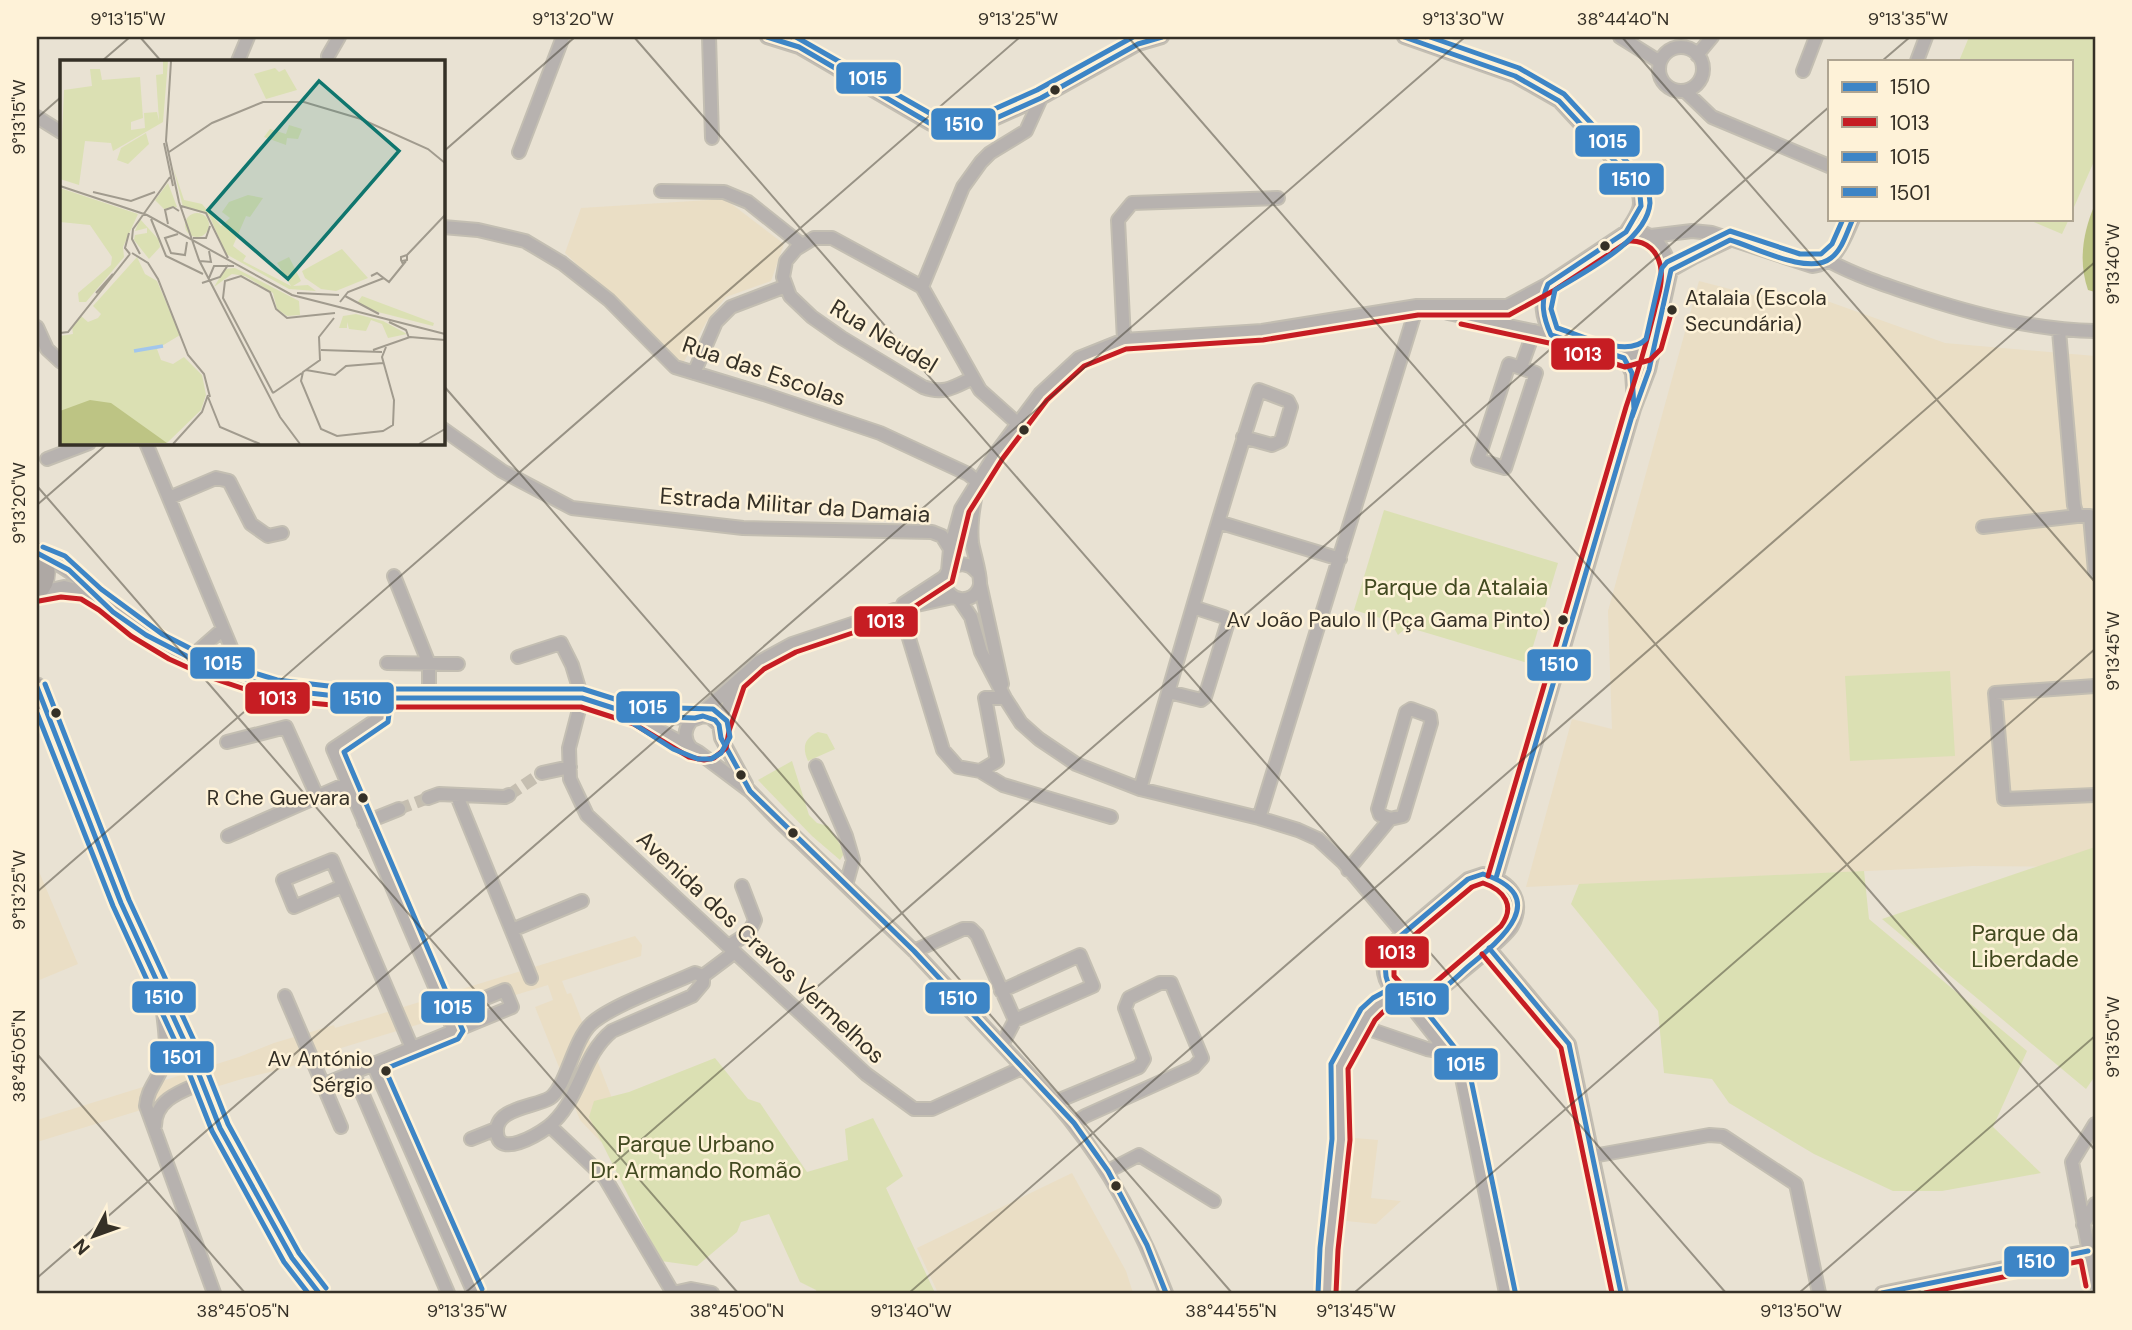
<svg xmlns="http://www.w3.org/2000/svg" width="2132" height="1330" font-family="'DM Sans',sans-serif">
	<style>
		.built { fill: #eadec5 }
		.green { fill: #dbe0b3 }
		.forest { fill: #bdc484 }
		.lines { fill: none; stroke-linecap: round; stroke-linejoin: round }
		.street-tunnel { stroke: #c5beb0; stroke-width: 12; stroke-dasharray: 12 6; stroke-linecap: butt }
		.street-casing { stroke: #c3beb2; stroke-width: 16 }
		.secondary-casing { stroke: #c3beb2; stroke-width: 21 }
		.street { stroke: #b7b2af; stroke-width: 12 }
		.secondary { stroke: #aea8a4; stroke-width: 18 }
		.bus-1-casing { stroke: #fef2d8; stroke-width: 10 }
		.bus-2-casing { stroke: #fef2d8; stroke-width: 10 }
		.bus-3-casing { stroke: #fef2d8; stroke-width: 10 }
		.bus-4-casing { stroke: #fef2d8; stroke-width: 10 }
		.bus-1 { stroke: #3d85c6; stroke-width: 5 }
		.bus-2 { stroke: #c61d23; stroke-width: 5 }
		.bus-3 { stroke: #3d85c6; stroke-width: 5 }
		.bus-4 { stroke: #3d85c6; stroke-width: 5 }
		.ticks { fill: none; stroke: #353026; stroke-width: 2; stroke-opacity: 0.45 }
		.bus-dot { fill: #353026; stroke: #fef2d8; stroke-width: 2.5 }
		.labels { text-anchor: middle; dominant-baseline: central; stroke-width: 5; stroke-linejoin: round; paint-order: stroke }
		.bus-label { font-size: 21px; fill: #353026; stroke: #fef2d8; text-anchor: end }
		.street-label { font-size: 23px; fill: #353026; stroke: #fef2d8 }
		.park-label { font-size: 23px; fill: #424a20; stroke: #fef2d8 }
		.inset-river { fill: none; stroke: #a2c6ec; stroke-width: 3.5 }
		.inset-road { fill: none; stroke: #a19b8e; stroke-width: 2 }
		.view { fill: #0f766e; fill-opacity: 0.15; stroke: #0f766e; stroke-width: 3.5 }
		.inset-edge { fill: none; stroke: #353026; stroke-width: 3.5 }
		.line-badge { stroke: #fef2d8; stroke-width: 2.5 }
		.badge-label { font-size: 19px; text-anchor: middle; font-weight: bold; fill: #fff }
		.neatline { fill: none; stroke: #353026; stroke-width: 2.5 }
		.ticks-label { font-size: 18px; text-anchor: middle; fill: #353026 }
	</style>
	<rect width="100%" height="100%" fill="#e9e2d3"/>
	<path class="built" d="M725 199 784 244 771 281 726 297 707 321 682 365 565 253 581 208Z
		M1699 281 1795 306 1810 295 1945 343 2095 356V867L1973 866 1526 887 1572 719 1612 729 1608 611Z
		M37 867 78 964 37 981Z
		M635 936 642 945 641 956 562 981 567 994 571 993 615 1106 601 1142 580 1120 535 1007 553 1000 548 985 341 1048 342 1051 283 1069 245 1078 37 1142V1120L239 1057 274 1043 334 1025 335 1028Z
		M1355 1138 1378 1140 1371 1198 1401 1201 1376 1224 1346 1221Z
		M1072 1173 1126 1271 1133 1293H938L917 1248Z"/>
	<path class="green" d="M1969 37H2095V159L2071 214V61H1959Z
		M2027 219H2069L2062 234Z
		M1384 510 1558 563 1528 663 1407 627 1398 635 1390 621 1354 610Z
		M1950 671 1955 756 1850 761 1845 676Z
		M818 732 827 734 835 749 808 761C802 748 804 738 818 732Z
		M792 761 809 815 817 823 828 826 845 852 840 860 812 836 758 780Z
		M2095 847V1076L2086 1089 1882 919Z
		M1864 871 1869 919 2027 1051 1993 1127 2041 1173 1942 1191H1893L1814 1154 1729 1103 1712 1079 1664 1073 1658 1011 1571 904 1579 884Z
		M715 1058 748 1099 760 1103 807 1172 848 1160 845 1129 873 1118 903 1176 886 1188 935 1293H817L816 1290 800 1282 769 1214 741 1222 737 1232 697 1266 661 1261 589 1117 594 1101 629 1092Z"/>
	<path class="forest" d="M2095 204V292L2088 290C2078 261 2083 232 2095 204Z"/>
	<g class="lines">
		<path class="street-tunnel" d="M509 795 542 773
			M399 809 428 798"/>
		<defs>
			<path id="street" d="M709 37 712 138
				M767 37 799 47 931 124H983L1041 98 1138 44 1162 37
				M1404 37 1515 76 1559 101 1635 183C1645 206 1639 212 1626 232
				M1620 37 1660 62
				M1659 69a22 22 0 1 1 44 0a22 22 0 1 1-44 0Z
				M1697 55 1712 37
				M328 56 339 37
				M238 61 248 37
				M1917 61 1926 37
				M1803 71 1816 37
				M1685 91 1712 117 1829 166
				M37 117 61 132
				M519 152 563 37
				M661 191 724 192 748 202 802 245
				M443 227 478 230 525 241 562 263 609 300 675 367 764 394 880 433 968 474 978 482
				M1651 236 1692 231 1712 233 1812 266C1837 263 1844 239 1853 219
				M1829 261C1857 276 1885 285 1915 295 1973 314 2033 330 2095 331
				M1671 270 1694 257 1730 240
				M1548 284C1539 302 1542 317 1551 335
				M922 287 963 187 981 162 990 153 1026 131 1041 98
				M1448 313 1551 335 1624 358 1646 352 1654 344
				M37 327 47 349 61 362
				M2059 331 2074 505 2077 516H2090L2095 571
				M1124 340 1118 220 1132 203 1278 198
				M1624 358 1632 373 1634 401
				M1509 364 1536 373 1505 468 1478 460Z
				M1521 367 1534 331
				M694 373 716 322 731 307 786 286
				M973 378C954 387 944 395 923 387L842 338 812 317 790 296 783 277 786 261 796 249 814 238H832L922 287 980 390 1017 423
				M443 429 502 471 572 508 743 528 932 532 942 536 950 549
				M146 443 245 681
				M47 459 89 443
				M977 489C973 507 970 525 972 543 974 554 981 575 980 585 977 599 960 604 950 594 933 577 959 551 977 572
				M169 498 216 478 229 481 251 524 268 536 282 533
				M1218 522 1340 559
				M1983 527 2077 516
				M41 557C76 568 92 596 121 617 189 669 269 694 354 698H582L638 716 695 718
				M948 571 950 549 961 509 996 453 1040 394 1079 358 1124 340 1262 331 1417 306H1507L1548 284 1626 232C1652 227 1665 248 1671 270L1649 370 1634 409 1496 878
				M394 576 429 664V699
				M980 584 1002 684
				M37 593 64 587 91 594
				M959 599 971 617 981 652 1005 698 1021 723 1039 739 1076 764 1140 789 1259 818 1298 830 1318 839 1343 862 1403 933
				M903 604 946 576
				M908 635 943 750 958 767 980 771 997 761 985 698H1005
				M518 657 561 643 572 665 582 698 569 748 570 779 587 815 866 1074 914 1109H932L1022 1068
				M189 659 223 629
				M387 663 458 664
				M2095 686 1995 693 2004 799 2095 795
				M1169 692 1201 700 1205 697 1228 622 1224 617 1193 607
				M382 698 381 717 333 749 454 1031
				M638 716 653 727 698 752 750 791 779 821 914 951 1055 1102C1105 1159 1139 1223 1166 1293
				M697 717 759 662 792 644 894 610 953 597
				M720 729 737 682
				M227 742 286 727 317 796
				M691 748C683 739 684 729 692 720L703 716 710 717 719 725 721 738 746 784
				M816 766 846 836 853 860 846 885
				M980 771 1003 785 1111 817
				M542 773 570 767
				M1140 789C1179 656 1216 522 1259 390L1288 401 1291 407 1281 441 1272 445 1243 437
				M457 796 531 978
				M428 798 439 794 505 797 509 795
				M1259 818 1417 306
				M364 823 399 809
				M228 836 346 784
				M332 860 343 886 294 907 283 880Z
				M1348 870 1390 819 1403 816 1431 723 1430 716 1411 709 1406 712 1378 809 1380 815 1390 819
				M1483 874C1509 881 1526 898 1512 926 1506 938 1449 982 1434 995 1399 1012 1369 977 1391 944L1468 879Z
				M343 886 412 1048
				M512 930 582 901
				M728 946C740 939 750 934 755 920L742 886
				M1489 948 1569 1044 1621 1293
				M914 951 963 929H971L977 935 1015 1020 1002 1045
				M695 973 703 976V983L692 996 612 1031C581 1056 580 1102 548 1127 537 1135 499 1158 497 1133 494 1108 535 1107 550 1098 566 1088 573 1041 591 1024 610 1006 669 985 695 973Z
				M703 976 735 952
				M1001 991 1080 955 1093 986 1015 1020
				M285 996 341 1127
				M1404 997 1456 1063 1461 1073 1506 1293
				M162 1003C164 1025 170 1049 161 1070 155 1083 147 1091 146 1106L214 1293
				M1360 1026 1427 1049 1433 1050 1442 1046
				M373 1064 474 1293
				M353 1072 448 1293
				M323 1085 512 1007 505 990 447 1014
				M1055 1102 1139 1067 1144 1059 1125 1008 1129 998 1160 983H1171L1202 1058 1194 1067 1085 1116 1074 1123
				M2095 1124 2072 1162 2095 1284
				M155 1126C155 1099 182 1091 203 1082
				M550 1126 605 1178 673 1293
				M471 1139 496 1129
				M1593 1156 1709 1135 1723 1136 1796 1184 1819 1293
				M1108 1171 1139 1155 1214 1201
				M2083 1225 2095 1204
				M673 1293 691 1289 712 1293
				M1327 1293 1329 1249 1341 1139 1339 1067 1368 1015 1378 1005 1397 994
				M1882 1293 2088 1251"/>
			<path id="secondary" d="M37 553C49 565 48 580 37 592
				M37 687 54 735 121 903 162 995 194 1062 220 1128 292 1258 319 1293"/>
		</defs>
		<use href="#street" class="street-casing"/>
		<use href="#secondary" class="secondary-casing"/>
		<use href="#street" class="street"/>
		<use href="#secondary" class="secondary"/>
		<defs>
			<path id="bus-1" d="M767 37 799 47 931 124H983L1041 98 1138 44 1162 37
				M1404 37 1515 76 1559 101 1635 183 1640 195 1641 206 1626 232 1548 284C1540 302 1543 317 1551 335L1624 358 1632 373 1634 409 1496 878
				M1632 417 1649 370 1671 270 1730 240C1755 247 1809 276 1831 258 1843 249 1847 231 1853 219
				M37 553 69 570 113 612 146 635 202 664 261 684 291 691 354 698H582L638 716 695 718 703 716 715 720 719 725 721 738 750 791 914 951 1074 1123 1108 1171 1147 1245 1166 1293
				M37 687 121 903 194 1062 220 1128 292 1258 319 1293
				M1483 874C1552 897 1502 939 1469 966 1456 977 1439 996 1421 999 1385 1004 1379 970 1391 944L1468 879Z
				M1489 948 1569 1044 1621 1293
				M1882 1293 2088 1251"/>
			<path id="bus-2" d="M1461 324 1549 343 1625 367 1650 360 1661 349 1672 310
				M39 601 61 597 81 599 99 610 131 636 169 659 209 677 262 695 299 702 354 707H581L634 724 689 757 704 760 714 758 726 748 729 731 744 687 764 669 796 652 897 618 952 582 969 512 1003 458 1047 400 1084 366 1126 349 1263 340 1418 315H1509L1553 291 1629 241C1647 240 1659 252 1661 270 1663 284 1657 299 1654 313 1646 345 1637 375 1626 407L1488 876
				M1483 883C1504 890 1516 906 1501 926L1430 987 1420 990 1404 987 1394 976V959L1398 949 1472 887Z
				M1482 954 1561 1048 1612 1293
				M1336 1293 1338 1250 1350 1140 1348 1069 1375 1020 1383 1012 1401 1002
				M1925 1293 2081 1261 2086 1286"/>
			<path id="bus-3" d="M796 37 933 115H981L1037 90 1133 37
				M1430 37 1519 68 1564 94 1641 177C1646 185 1650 194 1650 203 1647 241 1584 272 1555 290L1551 309 1557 328C1580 335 1628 359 1646 339L1662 268 1667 262 1730 231 1800 254H1821L1832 244 1843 219
				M43 547 65 556 101 589 162 634 213 660 277 680 354 689H583L640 707 713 709 727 721 730 737 721 753 711 759H698L673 749 634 724
				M45 684 129 900 202 1058 228 1124 299 1253 326 1288
				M391 698 388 722 344 752 463 1031 458 1039 385 1069 482 1289
				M1318 1293 1320 1248 1332 1139 1331 1064 1361 1009 1373 998 1397 985 1410 991 1463 1058 1469 1070 1515 1291"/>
			<path id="bus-4" d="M37 713 113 906 186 1065 212 1131 284 1262 308 1293"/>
		</defs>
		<use href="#bus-1" class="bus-1-casing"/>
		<use href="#bus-2" class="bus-2-casing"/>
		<use href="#bus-3" class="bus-3-casing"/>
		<use href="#bus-4" class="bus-4-casing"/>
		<use href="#bus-1" class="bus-1"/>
		<use href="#bus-2" class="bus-2"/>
		<use href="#bus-3" class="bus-3"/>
		<use href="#bus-4" class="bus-4"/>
	</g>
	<path class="ticks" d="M140 37 161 61M634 37 1726 1293M1128 37 2095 1150M1622 37 2095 582M102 61 130 37M1882 61 1910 37M37 118 61 97M443 152 575 37M443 385 1232 1293M37 486 738 1293M37 505 108 443M37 892 1020 37M37 1054 245 1293M37 1278 1465 37M465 1293 1829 107M909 1293 2095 262M1354 1293 2095 649M1799 1293 2095 1036"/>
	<g class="bus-dot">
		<circle cx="1055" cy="90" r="6"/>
		<circle cx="1605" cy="246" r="6"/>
		<circle cx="1672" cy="310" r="6"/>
		<circle cx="1024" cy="430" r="6"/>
		<circle cx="1563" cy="620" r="6"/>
		<circle cx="56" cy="713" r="6"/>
		<circle cx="741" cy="775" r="6"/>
		<circle cx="363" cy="798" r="6"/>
		<circle cx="793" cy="833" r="6"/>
		<circle cx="386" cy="1071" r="6"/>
		<circle cx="1116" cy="1186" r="6"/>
	</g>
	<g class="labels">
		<g class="bus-label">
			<text x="1685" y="298" text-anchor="start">Atalaia (Escola<tspan x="1685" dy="26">Secundária)</tspan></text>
			<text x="1550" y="620">Av João Paulo II (Pça Gama Pinto)</text>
			<text x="350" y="798">R Che Guevara</text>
			<text x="373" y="1059">Av António<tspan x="373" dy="26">Sérgio</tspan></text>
		</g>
		<g class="street-label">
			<text transform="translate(884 336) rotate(31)">Rua Neudel</text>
			<text transform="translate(764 371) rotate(19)">Rua das Escolas</text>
			<text transform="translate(795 505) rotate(4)">Estrada Militar da Damaia</text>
			<text transform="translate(761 947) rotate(43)">Avenida dos Cravos Vermelhos</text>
		</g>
		<g class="park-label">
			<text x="1456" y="587">Parque da Atalaia</text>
			<text x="2025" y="933">Parque da<tspan x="2025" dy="26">Liberdade</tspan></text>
			<text x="696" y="1144">Parque Urbano<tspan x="696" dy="26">Dr. Armando Romão</tspan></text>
		</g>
	</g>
	<g transform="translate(60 60)">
		<rect width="385" height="385" fill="#e9e2d3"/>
		<path d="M103 1H108L103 62 53 91 51 83 25 81 19 125 0 119 4 30 32 26 30 9H40L42 20 80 17 83 58 71 62V70L85 68 84 53 97 52 99 61 96 15 103 14ZM215 8 219 12 225 9 237 30 206 39 194 14ZM229 65 242 69 238 79 227 78 226 85 204 77 210 69 226 74ZM86 73 89 84 68 104 57 100 61 88ZM113 107 124 140 142 144 161 166 170 158 162 152 169 142 188 135 203 138 190 157 186 156 173 186 186 196 183 201 231 226 217 203 229 197 241 221 233 226 248 225 256 231 229 229 166 194 149 155 123 147ZM108 123 117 147 104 149 95 140ZM0 128 78 154 63 187 64 197 26 242H19L18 233 51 205 52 197 30 165 0 162ZM125 165a12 12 0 1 1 24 0a12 12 0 1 1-24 0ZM80 159 99 180 100 187 89 199 74 180 75 175 87 173V168L75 171ZM282 189 308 218 276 231 261 229 245 218 242 211ZM77 197 85 214 97 221 120 275 97 289 101 300 113 304 124 297 142 315 146 335 141 350 107 383 87 371 0 351V276L13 274 12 266 21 256 28 262 38 258 41 254 33 246ZM175 208 239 241 240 255 227 256 217 249 213 233 185 216 172 214 154 227 165 209ZM302 236 374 263 373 266 318 252 297 243ZM296 254 323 261 347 274 328 278 322 264 311 260 306 271 289 269 287 262V268H279L283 256Z" fill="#dbe0b3"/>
		<path d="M30 340 51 343 107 383 0 384V351Z" fill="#bdc484"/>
		<path class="inset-river" d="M74 291 103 286"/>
		<path class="inset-road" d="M111 1 106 81 119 142M104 83 113 126M109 92 152 63 203 42H244L301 59 368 89 385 103M0 126 87 155 232 235 385 274M33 132 71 141 95 132M119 142 139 200 220 357 240 384M121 146 146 153 168 198M91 159 106 196 143 214M108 164 105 150 113 147 119 151M69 173 65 188 70 194M118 174 105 178 111 193 125 195 127 182M133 178H146L150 166M72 193 88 203 98 219 128 295 144 314 150 337M80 194 72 179 73 169 110 117M347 195 385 155M140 201 151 202 149 191M342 201 347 200V195L341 197V200L343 204M311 216 317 213 329 222 346 201M149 218 154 206H174M142 223 160 217 168 205M36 233 53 214M237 233 279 235M285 236 319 254M280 242 288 232 324 218M274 258 259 277 260 300 243 312 241 321 261 369 277 376 323 371 333 365 334 340 322 297 326 287M329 262 346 270 349 278M0 273 8 272 70 194M261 290 322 292M313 290 350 277 385 280M246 310 275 315 286 306 323 303M213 333 163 238 165 221 181 216 210 232 216 249 227 258 275 253M213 333 242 313M148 337 160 367 200 384M113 384 142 352 148 335M359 384 385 369"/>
		<path class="view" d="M259 21 339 91 228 219 148 150Z"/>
		<rect width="385" height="385" class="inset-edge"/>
	</g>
	<g class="line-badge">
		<rect x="835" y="61" width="67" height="34" rx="7" fill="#3d85c6"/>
		<rect x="930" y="107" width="67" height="34" rx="7" fill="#3d85c6"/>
		<rect x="1574" y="124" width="67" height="34" rx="7" fill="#3d85c6"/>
		<rect x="1598" y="162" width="67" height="34" rx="7" fill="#3d85c6"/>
		<rect x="1550" y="337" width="66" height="34" rx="7" fill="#c61d23"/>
		<rect x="853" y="605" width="66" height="33" rx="7" fill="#c61d23"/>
		<rect x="189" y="646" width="67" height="34" rx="7" fill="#3d85c6"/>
		<rect x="1526" y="648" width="66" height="34" rx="7" fill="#3d85c6"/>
		<rect x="244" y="681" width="67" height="34" rx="7" fill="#c61d23"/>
		<rect x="329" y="681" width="66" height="34" rx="7" fill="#3d85c6"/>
		<rect x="615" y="690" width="66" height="34" rx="7" fill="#3d85c6"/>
		<rect x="1364" y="935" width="66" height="34" rx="7" fill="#c61d23"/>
		<rect x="131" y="980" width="66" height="34" rx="7" fill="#3d85c6"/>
		<rect x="924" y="981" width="67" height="34" rx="7" fill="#3d85c6"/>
		<rect x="1384" y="982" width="66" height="34" rx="7" fill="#3d85c6"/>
		<rect x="420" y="990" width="66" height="34" rx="7" fill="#3d85c6"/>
		<rect x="149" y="1040" width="66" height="34" rx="7" fill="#3d85c6"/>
		<rect x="1433" y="1047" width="66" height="34" rx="7" fill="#3d85c6"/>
		<rect x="2003" y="1245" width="67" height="33" rx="7" fill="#3d85c6"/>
	</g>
	<g class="badge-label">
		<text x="868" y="85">1015</text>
		<text x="964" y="131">1510</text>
		<text x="1608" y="148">1015</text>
		<text x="1631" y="186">1510</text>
		<text x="1583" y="361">1013</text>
		<text x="886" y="628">1013</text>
		<text x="223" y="670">1015</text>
		<text x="1559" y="671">1510</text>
		<text x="278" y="705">1013</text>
		<text x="362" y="705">1510</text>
		<text x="648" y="714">1015</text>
		<text x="1397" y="959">1013</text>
		<text x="164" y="1004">1510</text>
		<text x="958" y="1005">1510</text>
		<text x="1417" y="1006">1510</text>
		<text x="453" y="1014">1015</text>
		<text x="182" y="1064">1501</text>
		<text x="1466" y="1071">1015</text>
		<text x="2036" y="1268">1510</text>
	</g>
	<rect width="2132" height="1330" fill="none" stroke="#fef2d8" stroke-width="77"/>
	<rect x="1828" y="60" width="245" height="161" fill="#fef2d8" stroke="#aea491" stroke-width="2"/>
	<rect x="1842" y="82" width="35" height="10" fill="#3d85c6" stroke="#aea491" stroke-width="2"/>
	<text x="1890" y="94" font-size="21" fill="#353026">1510</text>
	<rect x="1842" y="117" width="35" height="10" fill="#c61d23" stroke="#aea491" stroke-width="2"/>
	<text x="1890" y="130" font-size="21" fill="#353026">1013</text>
	<rect x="1842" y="152" width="35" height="10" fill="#3d85c6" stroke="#aea491" stroke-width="2"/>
	<text x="1890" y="164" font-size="21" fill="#353026">1015</text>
	<rect x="1842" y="187" width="35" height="10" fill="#3d85c6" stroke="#aea491" stroke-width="2"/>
	<text x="1890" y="200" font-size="21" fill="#353026">1501</text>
	<g transform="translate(94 1236) rotate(229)" stroke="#fef2d8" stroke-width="5" paint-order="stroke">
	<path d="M0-5L12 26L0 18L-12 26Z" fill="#353026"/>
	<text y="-10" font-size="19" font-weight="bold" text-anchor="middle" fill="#353026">N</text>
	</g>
	<rect x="38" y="38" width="2056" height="1254" class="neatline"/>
	<g class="ticks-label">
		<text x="128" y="25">9°13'15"W</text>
		<text x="573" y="25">9°13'20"W</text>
		<text x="1018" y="25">9°13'25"W</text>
		<text x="1463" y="25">9°13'30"W</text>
		<text x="1623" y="25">38°44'40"N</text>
		<text x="1908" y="25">9°13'35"W</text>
		<text transform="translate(19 117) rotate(-90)" y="6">9°13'15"W</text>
		<text transform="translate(2113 264) rotate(-90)" y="6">9°13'40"W</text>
		<text transform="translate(19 503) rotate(-90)" y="6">9°13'20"W</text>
		<text transform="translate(2113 651) rotate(-90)" y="6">9°13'45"W</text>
		<text transform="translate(19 890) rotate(-90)" y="6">9°13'25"W</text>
		<text transform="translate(2113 1037) rotate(-90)" y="6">9°13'50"W</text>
		<text transform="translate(19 1056) rotate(-90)" y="6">38°45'05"N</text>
		<text x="243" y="1317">38°45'05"N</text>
		<text x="467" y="1317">9°13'35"W</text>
		<text x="737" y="1317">38°45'00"N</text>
		<text x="911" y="1317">9°13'40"W</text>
		<text x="1231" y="1317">38°44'55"N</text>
		<text x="1356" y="1317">9°13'45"W</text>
		<text x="1801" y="1317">9°13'50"W</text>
	</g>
</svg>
